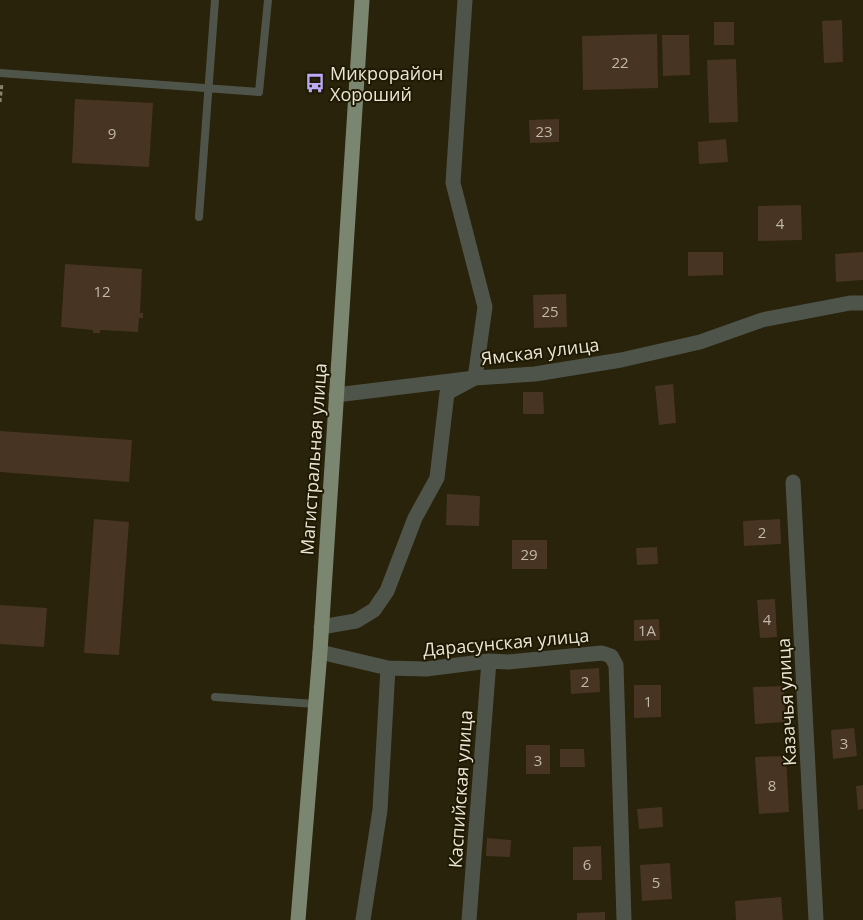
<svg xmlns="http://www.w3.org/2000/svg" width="863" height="920" font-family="'Open Sans',sans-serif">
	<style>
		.building { fill: #483422 }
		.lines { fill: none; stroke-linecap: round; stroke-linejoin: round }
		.path { stroke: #888470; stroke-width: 3; stroke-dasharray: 4 2.5; stroke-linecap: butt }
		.lane { stroke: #4f544a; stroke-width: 8 }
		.street { stroke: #4f544a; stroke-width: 15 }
		.primary { stroke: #7b8670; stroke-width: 15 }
		.labels { text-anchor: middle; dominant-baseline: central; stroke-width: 4; stroke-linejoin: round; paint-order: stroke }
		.number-label { font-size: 15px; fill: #c1baaa }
		.poi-label { font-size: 18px; fill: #e9e6d7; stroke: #1f1902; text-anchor: start }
		.street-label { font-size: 18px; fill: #e9e6d7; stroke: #1f1902 }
	</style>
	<rect width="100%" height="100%" fill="#28230a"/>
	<path class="building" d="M842 20 843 62 824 63 822 21Z
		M714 22H734V45H714Z
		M657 34 658 88 583 90 582 36Z
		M662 35H689L690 75 663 76Z
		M736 59 738 122 709 123 707 60Z
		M75 99 153 103 149 167 72 163Z
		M559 119V142L530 143 529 120Z
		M726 139 728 162 699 164 698 142Z
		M801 205 802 240 758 241V206Z
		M688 252H723V275L688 276Z
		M863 252V280L836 282 835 254Z
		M65 264 142 269 140 313H143V318H139L138 332 100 330V333H93V330L61 327Z
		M566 294 567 327 534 328 533 295Z
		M673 384 676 423 659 425 655 386Z
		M523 392H543L544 414H523Z
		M0 431 132 440 129 482 0 472Z
		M447 494 480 496 479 526 446 525Z
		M94 519 129 522 119 655 84 653Z
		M780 519 781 544 744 546 743 521Z
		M512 540H547V569H512Z
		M657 547 658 564 637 565 636 548Z
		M775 599 777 637 760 638 757 600Z
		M0 605 47 608 44 647 0 644Z
		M659 619 660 640 634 641V620Z
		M599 668 600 692 571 694 570 670Z
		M634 685H661V717L634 718Z
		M784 686 785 722 755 724 753 687Z
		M854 728 857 756 833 759 831 730Z
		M526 745H550V774H526Z
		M560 749H584L585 767H560Z
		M786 756 789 812 759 814 755 757Z
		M863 785V809L858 810 856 786Z
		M662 807 663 827 639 829 637 809Z
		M487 838 511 840 510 857 486 856Z
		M601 846 602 880H573V847Z
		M670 863 672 899 642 901 640 865Z
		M781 897 783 920H736L735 901Z
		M605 912V920H577V913Z"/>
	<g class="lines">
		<path class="path" d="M0 102 2 83"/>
		<path class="lane" d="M0 73 259 92 268 0
			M199 217 215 0
			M215 697 315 704"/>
		<path class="street" d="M336 395 475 378 485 307 453 183 465 0
			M793 482 816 920
			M321 627 356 621 374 610 387 591 415 518 437 478 447 393 475 378 535 374 621 360 700 342 762 320 850 303H863
			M320 652 388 668 426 669 489 661 508 662 602 653 611 656 616 665 624 920
			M363 920 380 810 388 668
			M469 920 489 661"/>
		<path class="primary" d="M298 920 320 652 362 0"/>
	</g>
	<defs>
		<symbol id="bus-bare" viewBox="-9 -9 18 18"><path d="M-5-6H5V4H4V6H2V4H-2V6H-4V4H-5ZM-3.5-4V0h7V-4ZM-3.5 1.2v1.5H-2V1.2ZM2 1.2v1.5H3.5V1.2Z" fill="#baaaf7" stroke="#1f1902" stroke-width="2.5" paint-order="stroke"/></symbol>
	</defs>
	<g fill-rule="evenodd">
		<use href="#bus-bare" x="301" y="69" width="28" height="28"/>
	</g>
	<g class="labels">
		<g class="number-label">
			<text x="620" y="62">22</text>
			<text x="544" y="131">23</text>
			<text x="112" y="133">9</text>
			<text x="780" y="223">4</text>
			<text x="102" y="291">12</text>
			<text x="550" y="311">25</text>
			<text x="762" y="532">2</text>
			<text x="529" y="554">29</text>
			<text x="767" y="619">4</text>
			<text x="647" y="630">1А</text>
			<text x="585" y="681">2</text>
			<text x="648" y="701">1</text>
			<text x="844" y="743">3</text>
			<text x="538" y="760">3</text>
			<text x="772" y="785">8</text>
			<text x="587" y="864">6</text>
			<text x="656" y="882">5</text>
		</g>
		<g class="poi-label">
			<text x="330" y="73">Микрорайон<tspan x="330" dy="21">Хороший</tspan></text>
		</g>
		<g class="street-label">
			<text transform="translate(540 351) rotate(-7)">Ямская улица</text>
			<text transform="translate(313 459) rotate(-86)">Магистральная улица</text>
			<text transform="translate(506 642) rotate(-5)">Дарасунская улица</text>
			<text transform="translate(786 702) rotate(-93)">Казачья улица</text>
			<text transform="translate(460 789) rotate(-86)">Каспийская улица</text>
		</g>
	</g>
</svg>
